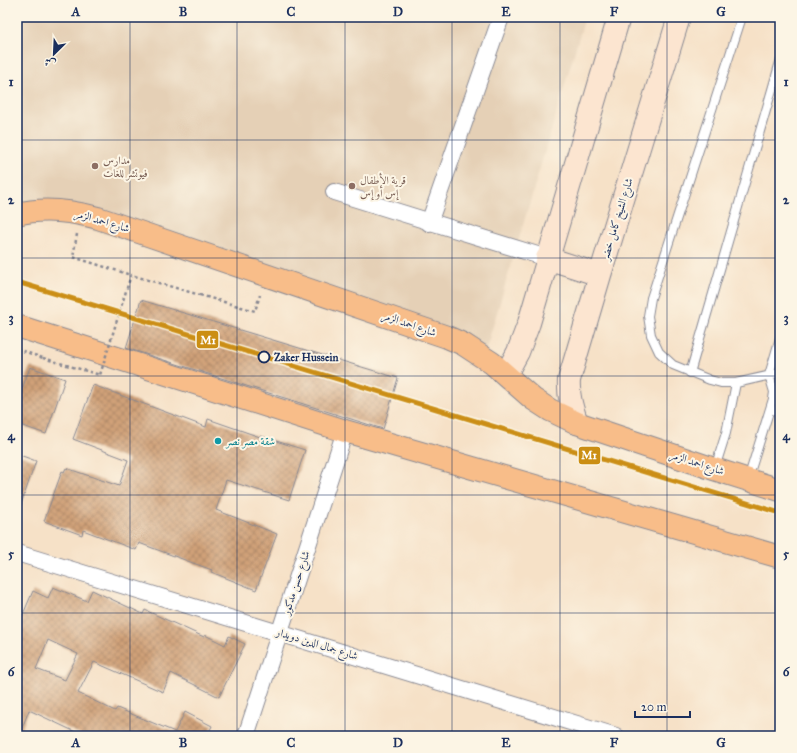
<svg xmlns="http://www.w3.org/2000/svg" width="797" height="753" font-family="'IM FELL Great Primer',Amiri,serif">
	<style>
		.built { fill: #e5d0b6 }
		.building { fill: url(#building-cross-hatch); fill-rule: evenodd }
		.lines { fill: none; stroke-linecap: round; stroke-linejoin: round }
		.lane-casing { stroke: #888892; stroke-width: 10 }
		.street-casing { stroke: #888892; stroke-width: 18 }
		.secondary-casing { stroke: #888892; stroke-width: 24 }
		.primary-casing { stroke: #888892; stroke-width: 24 }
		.path { stroke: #888892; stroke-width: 2.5; stroke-dasharray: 3 3; stroke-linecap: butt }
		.lane { stroke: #fff; stroke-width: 8 }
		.street { stroke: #fff; stroke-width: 16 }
		.secondary { stroke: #fce5d0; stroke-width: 22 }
		.primary { stroke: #f8bd89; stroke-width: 22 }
		.path-bridge { stroke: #888892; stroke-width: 2.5; stroke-dasharray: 3 3; stroke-linecap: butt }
		.metro-1-casing { stroke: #fcf5e5; stroke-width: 8 }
		.metro-1 { stroke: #cb8e13; stroke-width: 5 }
		.grid { fill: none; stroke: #1b2f5e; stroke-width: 1; stroke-opacity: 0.55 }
		.education-dot { fill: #8d6e63; stroke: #fcf5e5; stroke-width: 1.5 }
		.stop-dot { fill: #fcf5e5; stroke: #1b2f5e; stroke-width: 2 }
		.culture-dot { fill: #0f9aa8; stroke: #fcf5e5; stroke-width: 1.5 }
		.labels { text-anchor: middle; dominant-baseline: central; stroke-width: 4; stroke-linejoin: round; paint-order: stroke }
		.education-label { font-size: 11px; fill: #785e54; stroke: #fcf5e5; text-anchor: start }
		.street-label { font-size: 11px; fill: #1b2f5e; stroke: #fcf5e5 }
		.stop-label { font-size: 11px; font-weight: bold; fill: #1b2f5e; stroke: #fcf5e5; text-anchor: start }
		.culture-label { font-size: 11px; fill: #0d838f; stroke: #fcf5e5; text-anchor: start }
		.line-badge { stroke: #fcf5e5; stroke-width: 1.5 }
		.badge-label { font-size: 11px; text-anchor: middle; font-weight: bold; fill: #fff }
		.neatline { fill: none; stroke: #1b2f5e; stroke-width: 1.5 }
		.grid-label { font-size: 13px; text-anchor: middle; font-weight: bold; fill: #1b2f5e }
	</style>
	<defs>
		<pattern id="building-cross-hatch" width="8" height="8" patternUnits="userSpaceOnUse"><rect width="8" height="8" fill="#d0a178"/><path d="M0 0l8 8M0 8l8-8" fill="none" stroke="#a88466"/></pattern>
	</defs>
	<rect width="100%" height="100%" fill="#fcf5e5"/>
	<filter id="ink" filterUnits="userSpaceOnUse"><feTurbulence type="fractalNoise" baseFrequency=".025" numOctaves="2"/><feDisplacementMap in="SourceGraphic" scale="8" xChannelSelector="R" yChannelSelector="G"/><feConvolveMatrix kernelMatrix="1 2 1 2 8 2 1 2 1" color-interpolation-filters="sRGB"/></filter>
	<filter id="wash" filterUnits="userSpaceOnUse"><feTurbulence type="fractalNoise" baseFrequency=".012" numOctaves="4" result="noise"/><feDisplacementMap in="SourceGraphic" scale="16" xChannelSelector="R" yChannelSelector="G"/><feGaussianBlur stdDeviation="0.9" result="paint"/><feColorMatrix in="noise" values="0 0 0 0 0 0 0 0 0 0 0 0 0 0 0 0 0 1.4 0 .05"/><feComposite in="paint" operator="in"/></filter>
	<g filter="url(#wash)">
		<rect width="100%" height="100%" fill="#f6e1c7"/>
		<path class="built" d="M17 17H585L483 359 157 249 17 209Z"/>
		<g id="blocks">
			<path class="building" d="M141 300 398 378 383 429 126 348Z
				M30 367 65 379 46 434 17 424V403Z
				M93 385 206 427 208 419 260 437V436L305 450 289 500 226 480 216 510 277 534 256 590 211 572 212 570 139 543 136 550 83 530 82 535 44 521 62 471 64 472 66 468 119 486 128 460 73 439Z
				M17 454 36 461 19 510 17 509Z
				M53 587 87 601 92 590 143 614 145 610 204 637 205 635 225 645 229 636 245 644 219 697 171 673 163 692 94 662 78 693 115 711 117 708 175 732 185 712 212 726 207 736H84L29 710 19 736H17V628L33 591 48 598ZM48 640 78 654 65 680 36 669Z"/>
		</g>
	</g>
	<g filter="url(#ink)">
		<use href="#blocks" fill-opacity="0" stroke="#888892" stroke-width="1"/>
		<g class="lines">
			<defs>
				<path id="lane" d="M742 17 651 298 648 316 651 335 659 352 673 365 710 380 721 383H736L780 373
					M690 373 780 62
					M770 409 780 412
					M715 468 726 433 736 383
					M748 479 773 399 774 392 769 375 780 338"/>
				<path id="street" d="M334 192 547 258
					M429 223 501 17
					M17 553 616 736
					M246 736 345 431"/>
				<path id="secondary" d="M547 258 600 275
					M506 374 518 352 529 323 619 17
					M577 423C572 408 568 396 569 380L600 275 679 17"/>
				<path id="primary" d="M17 214C44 207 72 211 98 218L447 337 463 344 492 363 533 399 550 410 577 423 714 469 780 490
					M17 326 345 431 780 557"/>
			</defs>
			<use href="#lane" class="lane-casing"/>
			<use href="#street" class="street-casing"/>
			<use href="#secondary" class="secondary-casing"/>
			<use href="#primary" class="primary-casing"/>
			<path class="path" d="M77 234 73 257 131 275
				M200 295 255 311 260 295
				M17 349 43 358"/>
			<use href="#lane" class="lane"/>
			<use href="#street" class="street"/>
			<use href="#secondary" class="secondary"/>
			<use href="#primary" class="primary"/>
			<path class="path-bridge" d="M43 358 100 375 131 275 200 295"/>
			<defs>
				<path id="metro-1" d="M17 282 780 513"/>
			</defs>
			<use href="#metro-1" class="metro-1-casing"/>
			<use href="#metro-1" class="metro-1"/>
		</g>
	</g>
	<path class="grid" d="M130 17V736M237 17V736M345 17V736M452 17V736M560 17V736M667 17V736M17 140H780M17 258H780M17 376H780M17 495H780M17 613H780"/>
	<g class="education-dot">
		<circle cx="95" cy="166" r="4"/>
		<circle cx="352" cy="186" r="4"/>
	</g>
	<circle class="stop-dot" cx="264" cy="357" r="5.5"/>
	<circle class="culture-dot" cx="218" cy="441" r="4"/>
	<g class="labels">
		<g class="education-label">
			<text x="103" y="160">مدارس<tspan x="103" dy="13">فيوتشر للغات</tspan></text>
			<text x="360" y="180">قرية الأطفال<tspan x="360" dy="13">إس أو إس</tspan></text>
		</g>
		<g class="street-label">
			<text transform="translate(617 219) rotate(-73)">شارع الشيخ كامل خضر</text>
			<text transform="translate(102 221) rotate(16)">شارع احمد الزمر</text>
			<text transform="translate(409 324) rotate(19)">شارع احمد الزمر</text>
			<text transform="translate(697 463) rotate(18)">شارع احمد الزمر</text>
			<text transform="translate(296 583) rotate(-72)">شارع حسن مدكور</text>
			<text transform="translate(317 644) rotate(17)">شارع جمال الدين دويدار</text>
		</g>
		<g class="stop-label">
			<text x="274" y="357">Zaker Hussein</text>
		</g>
		<g class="culture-label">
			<text x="226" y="441">شقة مصر نصر</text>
		</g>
	</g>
	<g class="line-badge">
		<rect x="196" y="330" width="23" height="19" rx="4" fill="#cb8e13"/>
		<rect x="578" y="446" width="23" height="19" rx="4" fill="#cb8e13"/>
	</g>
	<g class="badge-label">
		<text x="208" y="344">M1</text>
		<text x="589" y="459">M1</text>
	</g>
	<rect width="797" height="753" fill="none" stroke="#fcf5e5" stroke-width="44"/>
	<g transform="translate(54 54) rotate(204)" stroke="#fcf5e5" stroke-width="3" paint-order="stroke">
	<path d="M0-3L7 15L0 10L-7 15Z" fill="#1b2f5e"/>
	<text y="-6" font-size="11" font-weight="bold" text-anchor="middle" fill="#1b2f5e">ش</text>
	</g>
	<path d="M635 711v6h55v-6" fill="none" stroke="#1b2f5e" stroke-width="2"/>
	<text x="641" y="711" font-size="12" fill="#1b2f5e" stroke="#fcf5e5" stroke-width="3" paint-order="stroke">20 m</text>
	<rect x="22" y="22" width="753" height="709" class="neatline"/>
	<g class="grid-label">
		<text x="76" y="16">A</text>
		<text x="183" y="16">B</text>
		<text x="291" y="16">C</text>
		<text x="398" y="16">D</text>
		<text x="506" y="16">E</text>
		<text x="614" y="16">F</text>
		<text x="721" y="16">G</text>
		<text x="11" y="86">1</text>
		<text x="786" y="86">1</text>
		<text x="11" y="204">2</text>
		<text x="786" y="204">2</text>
		<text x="11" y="322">3</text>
		<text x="786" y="322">3</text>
		<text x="11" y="440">4</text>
		<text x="786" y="440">4</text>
		<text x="11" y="558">5</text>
		<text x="786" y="558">5</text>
		<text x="11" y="676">6</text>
		<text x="786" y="676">6</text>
		<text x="76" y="747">A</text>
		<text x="183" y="747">B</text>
		<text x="291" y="747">C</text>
		<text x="398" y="747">D</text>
		<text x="506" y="747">E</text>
		<text x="614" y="747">F</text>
		<text x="721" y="747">G</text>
	</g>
</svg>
